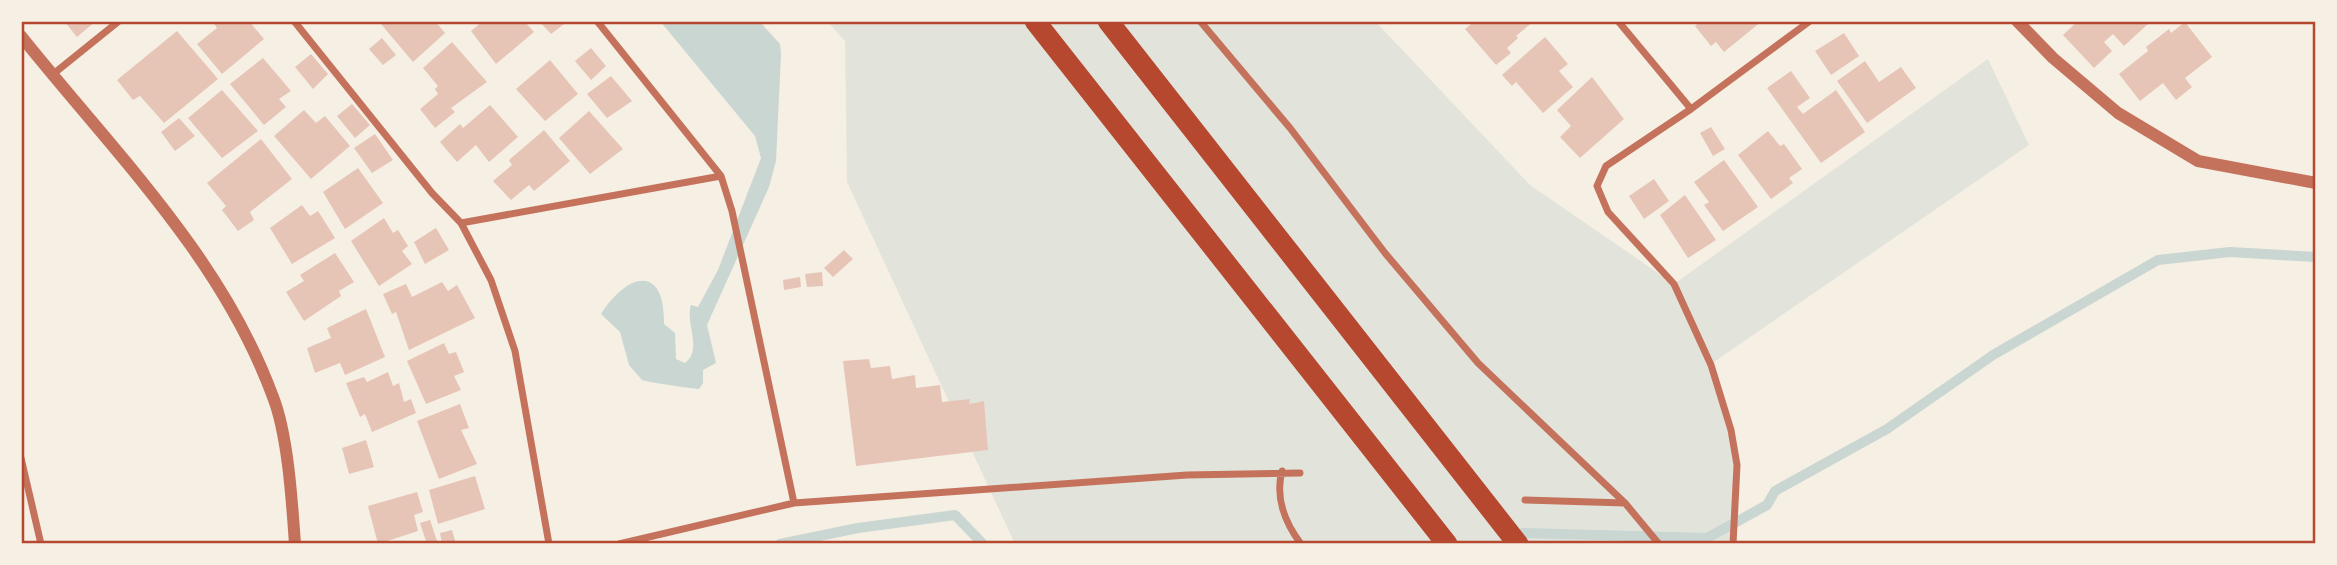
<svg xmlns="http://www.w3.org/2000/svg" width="2337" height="565" font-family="'Noto Sans',sans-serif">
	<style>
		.green { fill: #e2e4dc }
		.water { fill: #c9d6d2 }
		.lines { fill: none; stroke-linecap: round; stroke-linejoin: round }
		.stream { stroke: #c9d6d2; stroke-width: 10 }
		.building { fill: #e6c5b7 }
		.minor { stroke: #c5725c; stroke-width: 7 }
		.tertiary { stroke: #c5725c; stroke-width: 12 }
		.motorway { stroke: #b5482f; stroke-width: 21 }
		.neatline { fill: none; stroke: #b5482f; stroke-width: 2.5 }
	</style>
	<rect width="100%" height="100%" fill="#f6efe4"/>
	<path class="green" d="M827 21H1375L1530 185 1674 284 1988 59 2029 145 1711 364 1737 465 1736 544H1015L847 182 845 41Z"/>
	<path class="water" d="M660 21H759L780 44 781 54 776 161 769 187 707 325 716 363 703 370V383L699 389C696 389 646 382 642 380L629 365 620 332 601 314C627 273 665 263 664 324L675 333 676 359 685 363C703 349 685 324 691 305L698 307 718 270 761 158 755 136Z"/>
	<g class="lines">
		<path class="stream" d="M1523 533 1707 538 1767 505 1775 491 1887 429 1993 355 2158 260 2230 252 2316 257
			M780 544 858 528 955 515 983 544"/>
	</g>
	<path class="building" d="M64 21H96L77 37Z
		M212 21H249L264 39 222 74 197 44 217 28Z
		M384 21H435L445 33 413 62 381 24Z
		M483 21H524L534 32 496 64 471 31Z
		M539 21H568L551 34Z
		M1475 21H1534L1516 36 1518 38 1507 48 1511 53 1496 65 1465 29Z
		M1701 21H1762L1724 52 1716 42 1711 46 1695 26Z
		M2078 21H2147L2149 23 2124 46 2113 34 2104 42 2112 51 2094 68 2063 35Z
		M2185 22 2212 57 2185 78 2192 87 2176 100 2163 83 2140 101 2119 74 2148 51 2146 47 2169 29 2171 33Z
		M177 31 218 79 164 123 140 96 133 100 117 80Z
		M1844 33 1859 56 1831 75 1815 51Z
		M1545 37 1568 64 1559 71 1573 87 1543 113 1516 82 1512 86 1502 75Z
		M382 38 396 55 383 65 369 49Z
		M452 42 487 82 451 108 455 112 435 128 420 109 438 94 435 89 438 86 423 68Z
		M591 48 606 66 591 80 575 61Z
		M311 54 328 74 313 89 295 67Z
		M263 58 291 91 279 99 286 107 264 125 230 84Z
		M550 60 578 94 545 121 516 89Z
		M1865 61 1879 82 1901 67 1916 88 1867 123 1837 81Z
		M1791 71 1810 98 1797 107 1803 114 1836 90 1865 132 1821 163 1767 88Z
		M611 76 632 101 607 118 587 94Z
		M1592 77 1624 119 1580 158 1560 137 1571 126 1557 110Z
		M222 90 258 131 222 158 188 118Z
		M352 104 370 125 355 138 337 116Z
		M490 105 518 137 489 162 476 145 457 162 440 142 460 124 463 128Z
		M304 110 316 123 325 116 350 146 311 179 274 136Z
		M589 111 623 149 590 174 559 138Z
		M179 118 195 136 175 151 161 132Z
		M1711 127 1725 149 1713 156 1700 133Z
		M544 130 570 161 534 191 529 185 511 200 493 181 512 165 509 160Z
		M1768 131 1780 146 1784 144 1802 169 1789 178 1793 183 1771 199 1738 155Z
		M375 134 393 160 372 173 354 148Z
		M261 139 292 179 250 212 254 220 238 231 222 210 226 206 207 183Z
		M1724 160 1758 207 1723 231 1704 205 1709 202 1694 182Z
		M358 168 383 203 345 229 323 192Z
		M1654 179 1669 201 1644 219 1629 196Z
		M1685 195 1716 240 1688 258 1660 215Z
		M302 205 310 216 318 211 335 238 292 264 270 228Z
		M384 218 393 233 398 230 408 246 402 251 412 264 379 286 351 241Z
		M436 228 449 250 425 264 414 242Z
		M844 250 853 259 833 277 824 268Z
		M335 253 354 282 339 291 341 296 304 321 286 292 304 281 300 275Z
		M822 272 823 286 807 287 805 274Z
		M800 277 801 287 784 290 783 280Z
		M442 282 448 291 457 285 475 318 409 350 396 312 392 314 383 294 406 284 412 297Z
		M366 309 385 357 345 375 340 363 315 373 307 348 331 338 327 328Z
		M444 343 449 354 456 352 464 372 454 376 461 390 426 404 407 361Z
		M869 359 871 368 890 366 892 379 915 375 916 388 940 385 942 402 970 399 969 404 984 401 988 450 856 466 843 361Z
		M388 372 393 386 399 383 404 402 411 399 416 413 372 432 365 414 360 417 346 383 364 377 367 382Z
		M460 404 469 428 461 430 477 464 439 479 417 421Z
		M366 440 374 467 349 474 342 448Z
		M475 476 485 509 438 524 429 490Z
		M417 492 423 512 414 515 418 531 378 544 368 506Z
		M430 520 438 544H427L420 523Z
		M452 530 456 544H442L440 533Z"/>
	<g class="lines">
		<path class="minor" d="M294 21 432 193 461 223 491 280 515 351 549 544
			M1200 21 1290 128 1385 253 1478 363 1625 503 1659 544
			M1618 21 1691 109
			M52 75 119 21
			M721 176 732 211 794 503
			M461 223 721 176 597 21
			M21 458 41 544
			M1282 471C1275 497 1285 523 1301 544
			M1525 500 1625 503
			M619 544 794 503 1187 475 1300 473
			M1733 544 1737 465 1731 430 1711 365 1674 284 1608 212 1597 186 1606 166 1691 109 1810 21"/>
		<path class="tertiary" d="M2017 21 2053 58 2118 113 2198 161 2316 183
			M21 36C112 150 222 257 273 397 288 435 292 502 295 544"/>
		<path class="motorway" d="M1035 21 1447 544
			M1108 21 1518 544"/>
	</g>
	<rect width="2337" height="565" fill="none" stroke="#f6efe4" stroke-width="46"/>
	<rect x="23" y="23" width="2291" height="519" class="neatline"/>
</svg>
